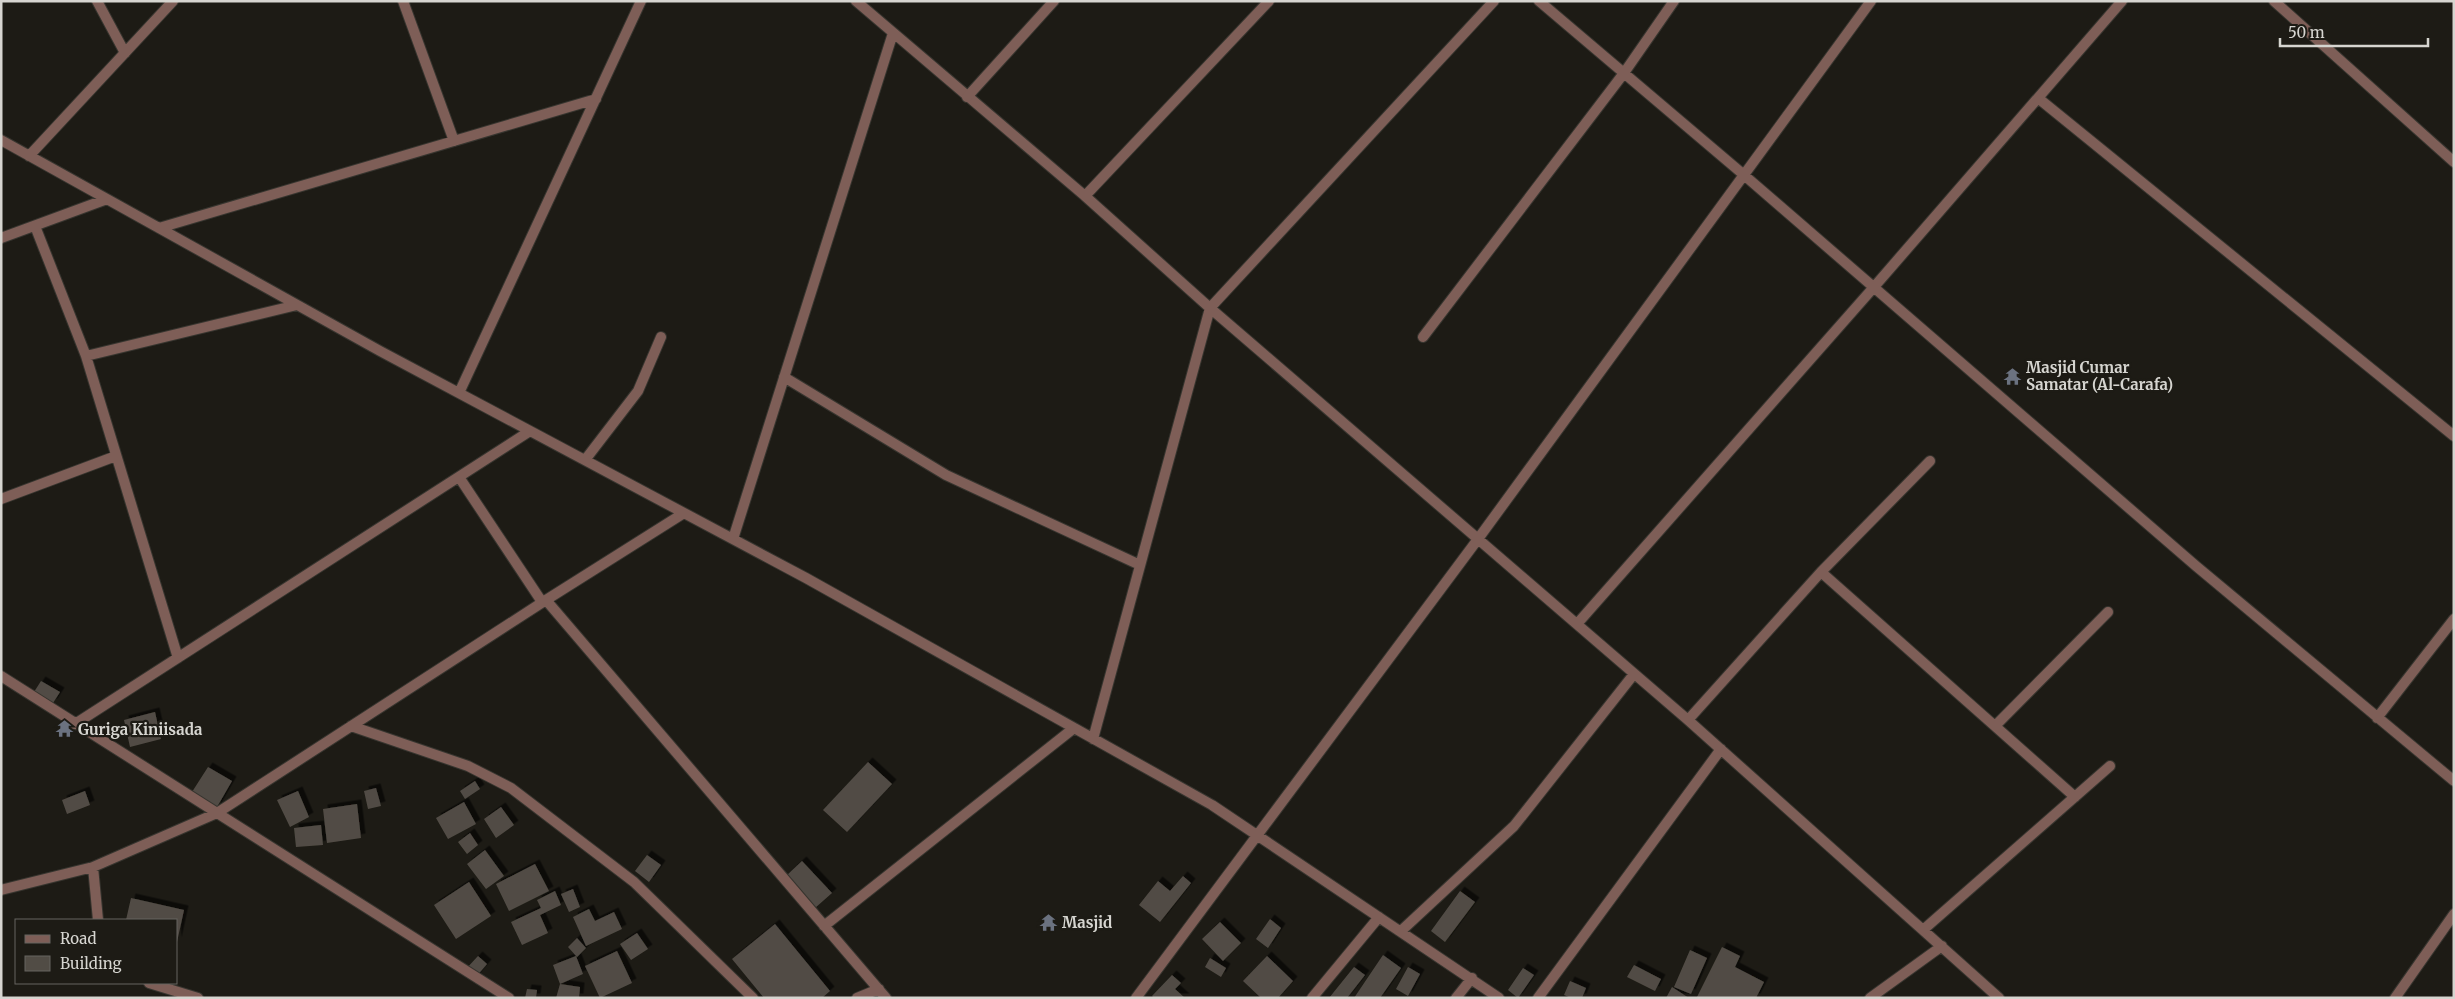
<svg xmlns="http://www.w3.org/2000/svg" width="2455" height="999" font-family="Merriweather,serif">
	<style>
		.building { fill: #514c45; filter: url(#shadow) }
		.lines { fill: none; stroke-linecap: round; stroke-linejoin: round }
		.minor-casing { stroke: #37352f; stroke-width: 12 }
		.tertiary-casing { stroke: #37352f; stroke-width: 12 }
		.minor { stroke: #7e5e57; stroke-width: 10 }
		.tertiary { stroke: #7e5e57; stroke-width: 10 }
		.labels { text-anchor: middle; dominant-baseline: central; stroke-width: 4.5; stroke-linejoin: round; paint-order: stroke }
		.poi-label { font-size: 15px; font-weight: bold; fill: #d6d5d0; stroke: #1d1b15; text-anchor: start }
	</style>
	<defs>
		<filter id="shadow"><feDropShadow dx="4.5" dy="-4.5" stdDeviation="0" flood-color="#0009"/></filter>
	</defs>
	<rect width="100%" height="100%" fill="#1d1b15"/>
	<path class="building" d="M41 681 60 692 53 703 34 692Z
		M155 712 161 739 130 747 124 720Z
		M868 762 892 784 847 832 823 810Z
		M208 767 232 781 217 807 192 792Z
		M475 781 480 789 465 799 460 791Z
		M376 788 381 806 368 809 364 791Z
		M85 791 90 805 67 814 62 800Z
		M298 791 309 817 290 827 277 800Z
		M464 802 476 824 448 839 436 818Z
		M357 804 361 838 327 843 323 809Z
		M501 807 514 825 496 838 484 819Z
		M321 825 323 845 296 847 294 828Z
		M470 833 478 845 467 854 458 842Z
		M485 850 504 876 486 889 467 864Z
		M647 855 661 865 649 882 635 871Z
		M802 861 832 893 815 908 786 876Z
		M535 864 549 891 509 911 496 884Z
		M1183 876 1191 883 1160 922 1139 905 1158 881 1170 891Z
		M469 882 491 916 456 939 434 905Z
		M573 889 580 907 569 912 561 894Z
		M555 891 561 905 540 915 548 933 522 945 511 922 541 908 537 900Z
		M1460 891 1475 902 1445 942 1431 931Z
		M131 898 184 910 177 942 176 920H126Z
		M589 909 595 921 614 912 622 929 586 946 573 917Z
		M1270 919 1281 928 1268 948 1256 939Z
		M1220 922 1241 943 1223 961 1202 939Z
		M775 924 830 991 822 998H764L732 959Z
		M637 933 648 949 631 960 620 944Z
		M577 938 586 948 577 957 568 947Z
		M1722 947 1740 956 1735 967 1764 982 1756 998 1697 997Z
		M1690 950 1707 958 1691 994 1674 987Z
		M617 951 632 983 600 998 585 966Z
		M1383 955 1401 968 1380 998H1354Z
		M478 956 487 964 475 978 466 969Z
		M576 956 583 974 560 984 580 987 579 998H556L560 984 553 965Z
		M1267 956 1293 981 1278 998H1261L1243 981Z
		M1210 958 1226 968 1221 977 1205 967Z
		M1634 965 1661 979 1655 991 1627 977Z
		M1354 967 1365 975 1347 998H1329Z
		M1408 967 1420 974 1408 996 1396 989Z
		M1523 968 1534 975 1518 998 1508 990Z
		M1172 975 1181 983 1175 989 1185 998H1154L1152 996Z
		M1570 981 1586 988 1582 998H1571L1564 995Z
		M1672 987 1689 998H1666Z
		M527 989 537 990 536 998H525Z"/>
	<g class="lines">
		<defs>
			<path id="minor" d="M97 1 125 53
				M403 1 454 141
				M856 1 1085 196 1210 308 1688 720 1999 998
				M1539 1 1744 175 2196 566 2454 781
				M2274 1 2454 162
				M2038 98 2454 436
				M1 140 380 351 806 578 1212 805 1499 998
				M29 156 173 1
				M1085 196 1269 1
				M35 226 86 356 178 658
				M159 228 596 99
				M1 238 107 199
				M1423 337 1624 73 1674 1
				M86 356 297 305
				M784 377 946 475 1140 565
				M459 393 641 1
				M585 460 638 391 661 337
				M459 477 542 602
				M1 499 116 456
				M733 539 893 33
				M1821 572 2075 797
				M546 600 886 998
				M1577 624 1874 287 2122 1
				M1 676 509 998
				M2377 718 2454 619
				M1688 720 1821 572 1930 461
				M75 724 530 431
				M351 726 468 766 511 788 634 882 753 998
				M1995 726 2108 612
				M1093 739 1210 308 1494 1
				M93 867 98 920
				M1 890 93 867 217 813 546 600 684 513
				M824 926 1074 728
				M1923 930 2110 766
				M1401 931 1514 826 1634 674
				M149 983 198 998
				M857 998 879 989
				M1136 998 1478 539 1871 1
				M1312 998 1379 917
				M1456 998 1472 978
				M1538 998 1721 749
				M1870 998 1942 946
				M2395 998 2454 914"/>
			<path id="tertiary" d="M967 97 1054 1"/>
		</defs>
		<use href="#minor" class="minor-casing"/>
		<use href="#tertiary" class="tertiary-casing"/>
		<use href="#minor" class="minor"/>
		<use href="#tertiary" class="tertiary"/>
	</g>
	<defs>
		<symbol id="temple-bare" viewBox="-9 -9 18 18"><path d="M0-6L5-2H3V0L6.5 2.5H4V6H1.5V3h-3V6H-4V2.5H-6.5L-3 0V-2H-5Z" fill="#6b7280" stroke="#1d1b15" stroke-width="2.5" paint-order="stroke"/></symbol>
	</defs>
	<g fill-rule="evenodd">
		<use href="#temple-bare" x="2000" y="364" width="25" height="25"/>
		<use href="#temple-bare" x="52" y="716" width="25" height="25"/>
		<use href="#temple-bare" x="1036" y="910" width="25" height="25"/>
	</g>
	<g class="labels">
		<g class="poi-label">
			<text x="2026" y="367">Masjid Cumar<tspan x="2026" dy="17">Samatar (Al-Carafa)</tspan></text>
			<text x="78" y="729">Guriga Kiniisada</text>
			<text x="1062" y="922">Masjid</text>
		</g>
	</g>
	<rect width="2455" height="999" fill="none" stroke="#d6d5d0" stroke-width="5"/>
	<rect x="15" y="919" width="162" height="65" fill="#1d1b15" stroke="#676560"/>
	<rect x="25" y="935" width="25" height="8" fill="#7e5e57" stroke="#676560"/>
	<text x="60" y="944" font-size="15" fill="#d6d5d0">Road</text>
	<rect x="25" y="956" width="25" height="15" fill="#514c45" stroke="#676560"/>
	<text x="60" y="969" font-size="15" fill="#d6d5d0">Building</text>
	<path d="M2280 38v8h148v-8" fill="none" stroke="#d6d5d0" stroke-width="2.5"/>
	<text x="2288" y="38" font-size="15" fill="#d6d5d0" stroke="#1d1b15" stroke-width="4" paint-order="stroke">50 m</text>
</svg>
